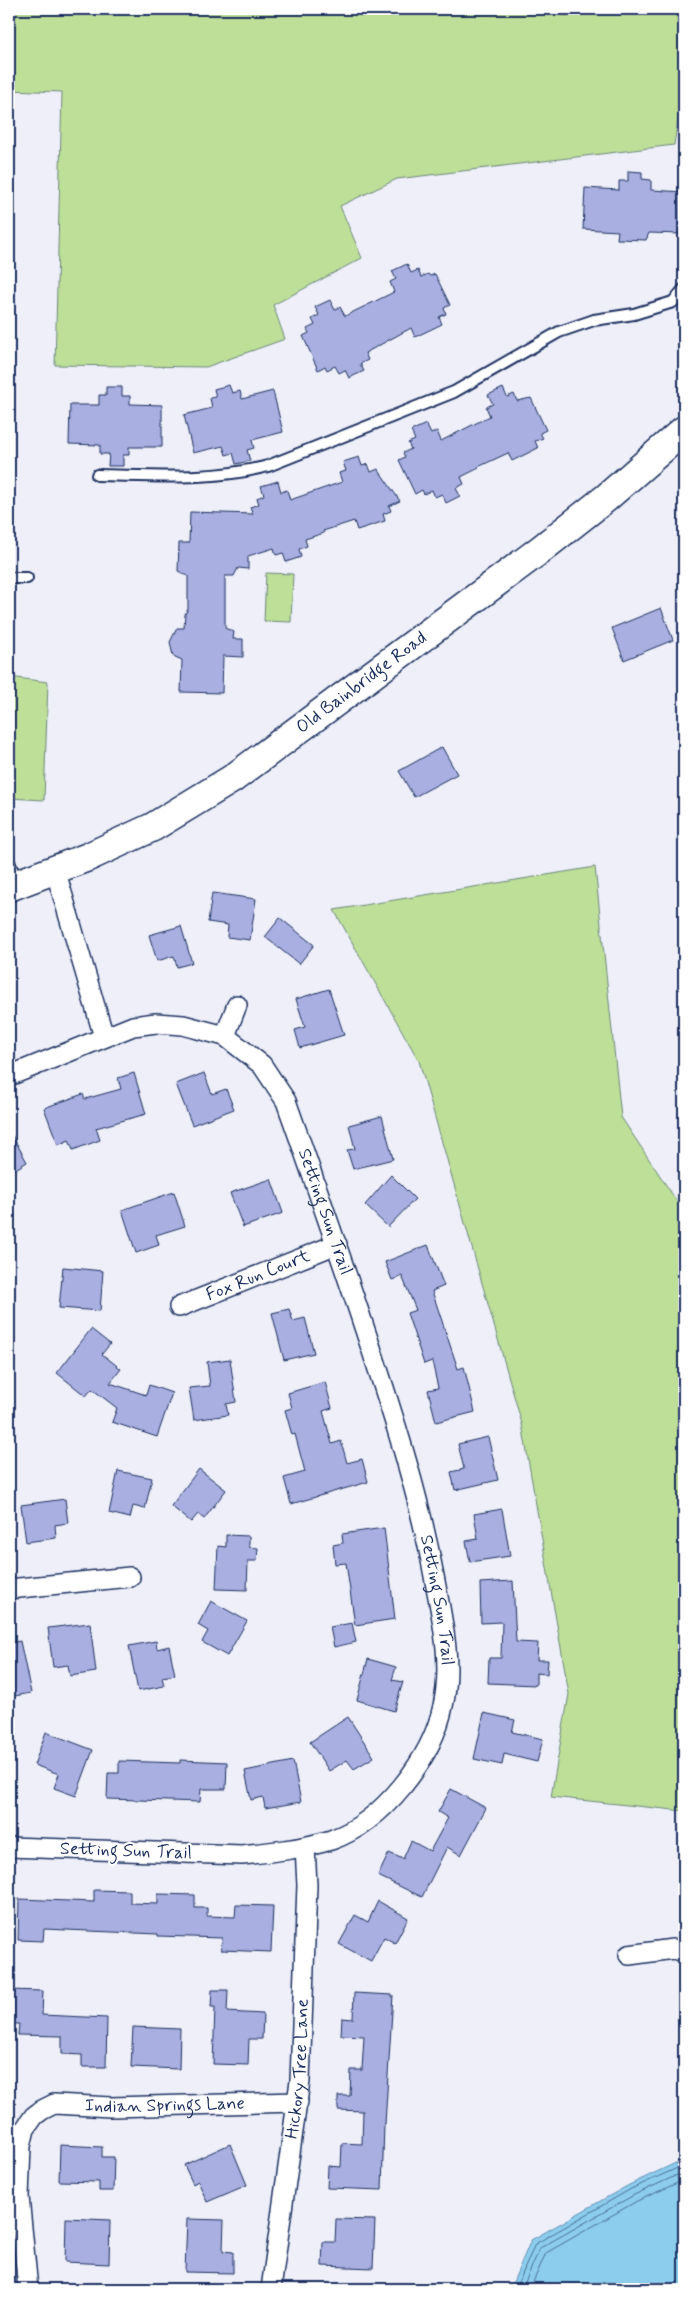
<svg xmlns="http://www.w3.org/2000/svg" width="693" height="2298" font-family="Mynerve,sans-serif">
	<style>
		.green { fill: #bddf98; stroke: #6c877b }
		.water { fill: #8ccded; stroke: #5f8eb4 }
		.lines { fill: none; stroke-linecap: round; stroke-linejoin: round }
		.shore { stroke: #486e97; stroke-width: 1 }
		.building { fill: #a9afe0; stroke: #1b2f5e }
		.lane-casing { stroke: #1b2f5e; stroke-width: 14 }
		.street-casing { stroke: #1b2f5e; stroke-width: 22 }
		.secondary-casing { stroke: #1b2f5e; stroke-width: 31 }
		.lane { stroke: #fff; stroke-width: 10 }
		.street { stroke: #fff; stroke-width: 19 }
		.secondary { stroke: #fff; stroke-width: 28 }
		.labels { text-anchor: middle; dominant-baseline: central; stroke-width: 4; stroke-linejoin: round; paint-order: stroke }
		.street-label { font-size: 18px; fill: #1b2f5e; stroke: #fff }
	</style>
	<rect width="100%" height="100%" fill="#eeeff9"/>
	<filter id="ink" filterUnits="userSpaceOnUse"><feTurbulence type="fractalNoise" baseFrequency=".02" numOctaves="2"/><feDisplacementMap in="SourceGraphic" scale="10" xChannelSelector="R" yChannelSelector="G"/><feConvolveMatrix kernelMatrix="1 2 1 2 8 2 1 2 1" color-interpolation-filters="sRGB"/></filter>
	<g filter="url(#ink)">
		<path class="green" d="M9 9H541L566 16 583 9H684V81L674 145 397 179 340 206 362 258 273 305 285 339 206 367 55 365 62 92 9 90Z
			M266 573 293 574 291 622 264 621Z
			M9 677 48 682 44 800 9 798Z
			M595 867 621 1117 684 1212V1811L551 1797 569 1694 522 1424 419 1061 334 910Z"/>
		<path class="water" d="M682 2160 684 2161V2289H510L531 2240 629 2185Z"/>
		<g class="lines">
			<path class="shore" d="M516 2289 535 2244 631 2189 684 2165
				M522 2289 540 2248 634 2195 684 2172
				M530 2289 546 2253 637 2201 684 2180"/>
		</g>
		<path class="building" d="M628 171 642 172V179L651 180V190L684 192 682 234 649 233 646 240 617 239 618 231 583 229 585 188 619 190V181H628Z
			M407 264 411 273 418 270 421 277 428 274 430 276 435 274 450 305 444 308 446 314 439 317 442 324 415 337 411 328 365 353 368 360 360 364 364 371 349 378 345 370 339 373 335 366 327 370 325 366 318 370 303 336 309 333 307 329 315 325 312 319 319 315 315 307 330 300 335 310 340 307 345 316 394 292 390 282 396 279 392 271Z
			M229 385 232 393 240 391 242 399 273 391 283 432 252 440 254 448 247 450 250 461 236 464 233 453 226 455 223 446 193 453 184 415 212 408 210 398 216 397 214 389Z
			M106 387H122V396H130V404L162 405V447H129V455H123V466H108L109 454H100V445L69 444 70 405H99V395H106Z
			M503 388 507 397 514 394 517 401 531 398 546 430 540 433 543 438 535 441 538 448 512 461 508 453 478 467 479 468 461 477 464 484 456 488 460 496 446 503 442 494 435 497 432 490 424 494 422 490 415 494 399 460 405 457 403 453 411 449 408 443 415 440 411 431 426 424 431 434 437 431 441 441 490 416 486 407 493 404 488 395Z
			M359 457 362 466 368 464 371 472 378 469 400 501 389 506 391 511 383 514 385 521 357 530 354 521 323 531 324 533 305 539 307 546 299 549 301 557 286 562 283 553 276 555 274 548 248 556V569L238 568 234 576H225V628L234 632 233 639H243V657L223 656 222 693 181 692 182 660 173 656 170 642 177 628H184L185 614 188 609V576L178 571 179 543H189L190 512 253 514 250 507 259 504 257 498 264 495 261 486 278 481 281 492 287 490 290 500 342 482 339 473 346 471 343 462Z
			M661 608 673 640 624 660 612 628Z
			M442 747 457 774 414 797 399 771Z
			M212 893 256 899 250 940 227 937 228 925 208 922Z
			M280 918 314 945 299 964 265 937Z
			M181 926 192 963 177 967 174 956 157 961 149 935Z
			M329 989 344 1035 300 1048 295 1030 305 1027 296 999Z
			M134 1073 146 1114 96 1128 100 1140 73 1150 69 1140 58 1145 44 1108 83 1094 85 1099 121 1089 118 1078Z
			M204 1073 212 1094 226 1089 234 1109 192 1125 176 1084Z
			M382 1116 393 1159 353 1169 347 1150 355 1149 349 1125Z
			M9 1130 27 1162 9 1173Z
			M391 1175 415 1199 388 1227 365 1205Z
			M271 1179 283 1213 243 1227 230 1193Z
			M174 1192 185 1226 156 1235 159 1245 136 1253 122 1210Z
			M428 1245 444 1286 432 1291 458 1369 464 1367 475 1412 436 1422 428 1390 438 1388 432 1361 424 1364 407 1313 416 1310 402 1276 392 1280 385 1262Z
			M63 1267 103 1271 100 1311 59 1308Z
			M289 1309 293 1321 305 1318 314 1353 284 1360 272 1313Z
			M91 1329 110 1344 102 1354 121 1369 110 1383 146 1395 149 1385 172 1393 157 1437 112 1422 117 1408 92 1389 86 1396 57 1373Z
			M230 1359 236 1402 226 1404 228 1415 194 1420 189 1388 210 1386 207 1362Z
			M325 1382 332 1408 323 1411 332 1444 341 1441 347 1463 362 1459 368 1482 291 1504 284 1478 305 1472 295 1434 292 1435 285 1410 292 1408 288 1393Z
			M488 1437 498 1480 455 1490 451 1472 464 1469 458 1444Z
			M199 1469 226 1490 204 1519 198 1514 191 1522 171 1506Z
			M118 1471 152 1478 145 1509 133 1506 130 1518 109 1513Z
			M65 1499 68 1523 55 1525 56 1538 26 1542 21 1505Z
			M502 1509 510 1556 470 1562 466 1541 478 1539 474 1514Z
			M384 1528 395 1619 355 1625 346 1563 335 1564 333 1545 343 1543 342 1534Z
			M226 1535 249 1536V1547L258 1548 257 1561H248L247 1590 216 1589 218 1546 226 1547Z
			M513 1581 516 1642 538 1643 537 1660H548L547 1674 536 1673V1685L488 1683 489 1658H501L502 1622 481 1623 480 1583Z
			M211 1601 247 1621 227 1656 202 1642 208 1631 198 1625Z
			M90 1623 96 1672 70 1676 68 1665 53 1667 48 1628Z
			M352 1623 356 1642 334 1647 330 1627Z
			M20 1641 31 1693 9 1697V1643Z
			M156 1641 157 1649 169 1646 175 1675 162 1677 164 1686 138 1691 129 1646Z
			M368 1659 396 1667 392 1680 403 1682 394 1711 357 1700Z
			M484 1713 515 1720 512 1732 543 1739 537 1762 504 1754 502 1765 474 1759Z
			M348 1717 374 1757 354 1769 347 1760 329 1771 310 1742Z
			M46 1732 93 1750 76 1796 54 1788 59 1774 34 1765Z
			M180 1760 227 1762 226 1789H201L200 1802 107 1799 108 1773H119V1761L180 1763Z
			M293 1761 301 1802 265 1808 263 1797 251 1800 245 1771Z
			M451 1789 486 1808 461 1855 447 1847 422 1897 378 1876 389 1853 403 1859 411 1841 430 1851 448 1818 438 1812Z
			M94 1890 130 1891V1903L158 1904V1894L195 1895V1908H207V1916L235 1917 236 1905 273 1906 271 1952 221 1950 222 1938 158 1936V1934L44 1929 43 1941 18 1940 19 1899 94 1902Z
			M378 1901 408 1918 395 1943 384 1937 371 1961 339 1944 355 1915 368 1922Z
			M9 1990 43 1991 42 2015 107 2018 106 2067H82V2055L62 2054V2036L18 2035 19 2024H9Z
			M212 1990H228L227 2012 263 2014 262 2039H249L248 2065 213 2064 215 2007H211Z
			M354 1993 393 1995 385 2124H384L382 2190 327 2188 328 2166 341 2167 342 2143 362 2144 363 2111 338 2110V2096H350L351 2070H362L364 2036 341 2035 342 2018 353 2019Z
			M133 2027 180 2029 179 2069 131 2067Z
			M230 2144 247 2185 207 2202 198 2181 193 2184 184 2165Z
			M60 2145 102 2147V2157H114L113 2191H99V2182L59 2181Z
			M66 2218 110 2220 109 2264 65 2262Z
			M187 2219 224 2220 223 2251 233 2252V2273L185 2272Z
			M336 2219 375 2220 373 2268 322 2266 323 2242H335Z"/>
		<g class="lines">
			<defs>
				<path id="lane" d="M97 475C154 476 211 481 268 466L454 392 559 332 594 320 634 314 673 302 684 289
					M9 578H27
					M9 862 18 883"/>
				<g id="street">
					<path d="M55 869 104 1037"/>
					<path d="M225 1036 237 1005"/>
					<path id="s1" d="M9 1076 133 1026 156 1023 183 1025 225 1036 262 1065 286 1101C316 1185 345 1269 373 1354 397 1427 420 1500 434 1576 442 1619 453 1663 443 1706 432 1759 383 1822 331 1840 301 1849 272 1852 242 1855L9 1847"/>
					<path id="s2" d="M179 1307 337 1244"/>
					<path d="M9 1589 130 1577"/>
					<path d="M629 1955 673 1949 684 1952"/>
					<path id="s3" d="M28 2289 19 2197 21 2146 25 2129 34 2116 42 2110 54 2104 111 2107 298 2102"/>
					<path id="s4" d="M271 2289 300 2081 307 1885 305 1847"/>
				</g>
				<g id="secondary">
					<path id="s5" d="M9 887 88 857 153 827 232 779 540 550 606 498 684 430"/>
				</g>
			</defs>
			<use href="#lane" class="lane-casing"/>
			<use href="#street" class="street-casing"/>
			<use href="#secondary" class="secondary-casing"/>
			<use href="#lane" class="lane"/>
			<use href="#street" class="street"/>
			<use href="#secondary" class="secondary"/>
		</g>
	</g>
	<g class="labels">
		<g class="street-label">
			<text stroke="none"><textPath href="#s5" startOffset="410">Old Bainbridge Road</textPath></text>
			<text stroke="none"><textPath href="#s1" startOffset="435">Setting Sun Trail</textPath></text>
			<text stroke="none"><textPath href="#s2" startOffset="85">Fox Run Court</textPath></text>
			<text stroke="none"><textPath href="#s1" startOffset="840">Setting Sun Trail</textPath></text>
			<text transform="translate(126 1851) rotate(2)">Setting Sun Trail</text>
			<text stroke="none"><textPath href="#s4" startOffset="222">Hickory Tree Lane</textPath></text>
			<text stroke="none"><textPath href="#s3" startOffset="311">Indian Springs Lane</textPath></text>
		</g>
	</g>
	<rect width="693" height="2298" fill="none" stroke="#fff" stroke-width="30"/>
	<rect x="15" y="15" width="663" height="2268" fill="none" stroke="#1b2f5e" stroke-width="2" filter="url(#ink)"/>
</svg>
